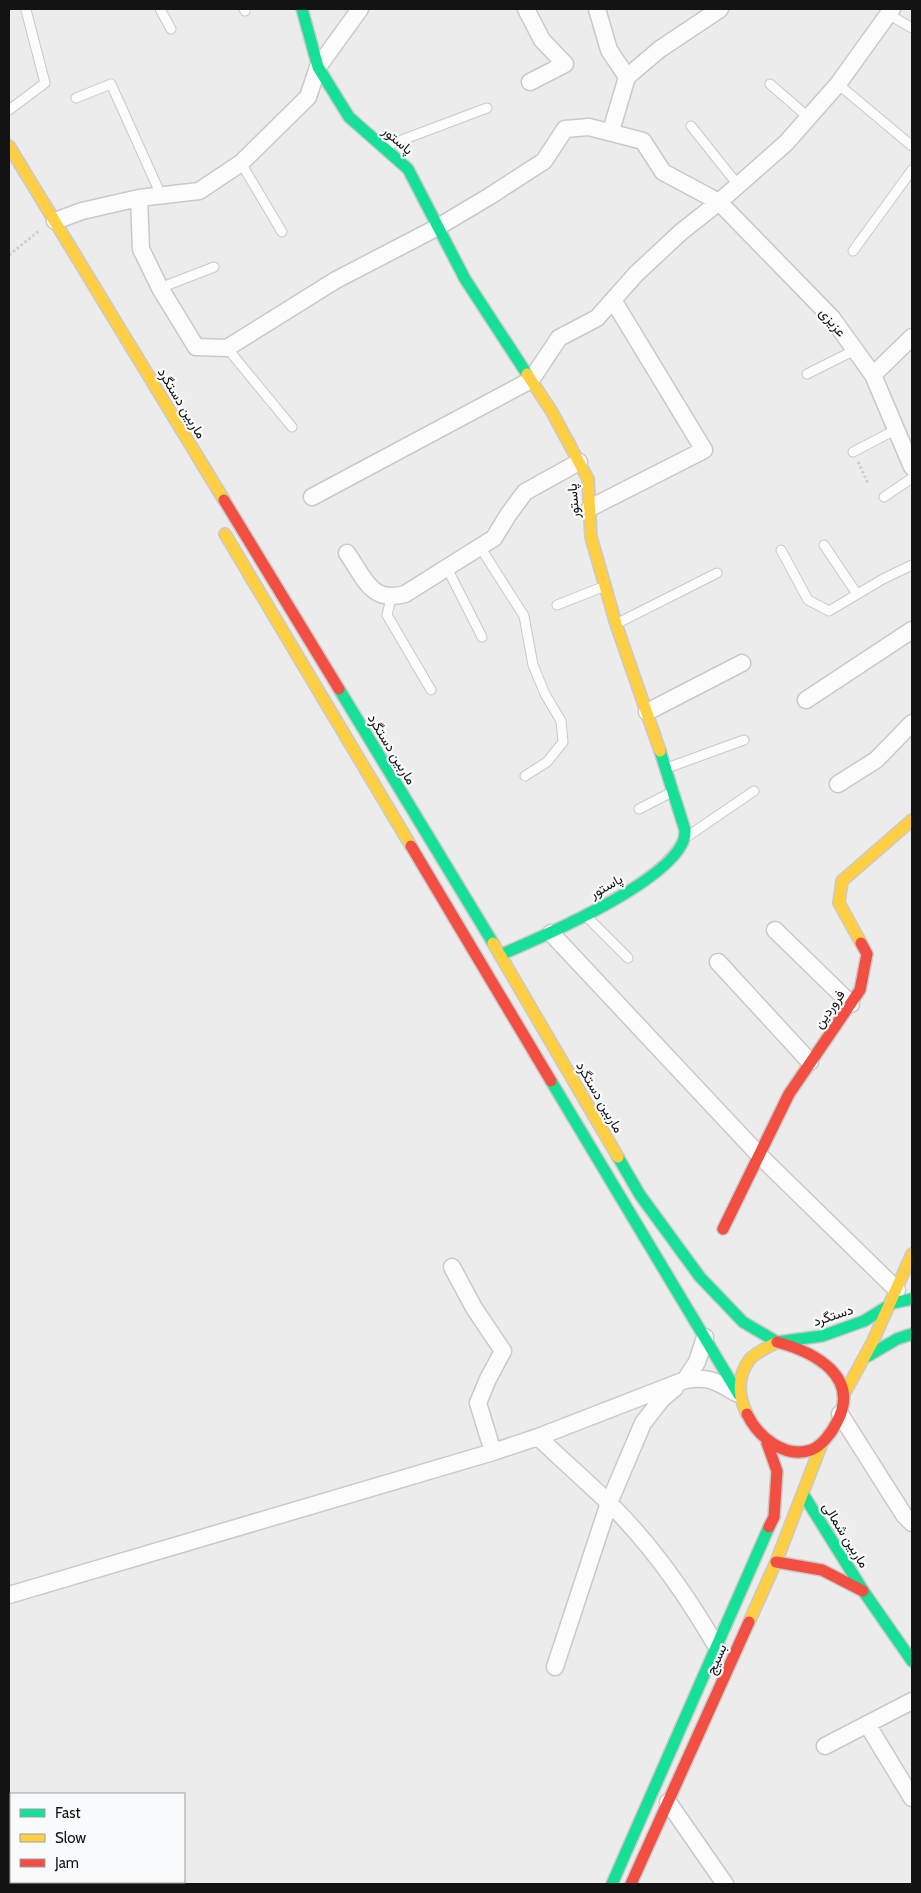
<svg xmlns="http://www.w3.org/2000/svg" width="921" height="1893" font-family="Cabin,Vazirmatn,sans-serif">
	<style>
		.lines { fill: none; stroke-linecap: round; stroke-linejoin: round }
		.lane-casing { stroke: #c9c9c9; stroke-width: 11 }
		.street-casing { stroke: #c9c9c9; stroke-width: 19 }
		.fast-casing { stroke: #c9c9c9; stroke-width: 14 }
		.slow-casing { stroke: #c9c9c9; stroke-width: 14 }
		.jam-casing { stroke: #c9c9c9; stroke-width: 14 }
		.path { stroke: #cecfcf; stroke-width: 3; stroke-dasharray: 2.5 2.5; stroke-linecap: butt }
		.lane { stroke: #fcfcfc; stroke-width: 9 }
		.street { stroke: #fcfcfc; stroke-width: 16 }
		.fast { stroke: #16e098; stroke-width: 11 }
		.slow { stroke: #ffcf43; stroke-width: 11 }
		.jam { stroke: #f24e42; stroke-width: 11 }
		.labels { text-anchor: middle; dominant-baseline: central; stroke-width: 4.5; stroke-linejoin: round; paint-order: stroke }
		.street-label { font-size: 14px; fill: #131314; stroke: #f9fafb }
	</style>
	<rect width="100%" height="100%" fill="#ececed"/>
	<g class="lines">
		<defs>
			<path id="lane" d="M160 9 171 29
				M244 9 245 11
				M888 14 912 28
				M770 84 808 117
				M838 84 912 146
				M76 98 111 84 161 195
				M9 110 45 83 26 10
				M691 126 738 185
				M386 146 487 108
				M241 163 282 232
				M853 251 912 170
				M160 288 214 267
				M227 348 292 427
				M807 374 855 350
				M853 452 897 429
				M884 497 912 478
				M824 545 857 594
				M480 547 524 616 533 665 545 694 561 721 563 742 547 762 525 776
				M781 550 808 600 829 611 883 579 912 565
				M447 568 482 637
				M391 598 387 615 431 690
				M557 605 605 586
				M616 624 717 573
				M667 768 744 740
				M639 809 674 791
				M688 836 754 791
				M587 917 628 958"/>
			<path id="street" d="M526 9 542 40 565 64 530 82
				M597 9 609 50 627 77
				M611 131 627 77 660 49 720 9
				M139 198 141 249 160 288 196 347 227 348 336 280 438 227 490 196 544 161 565 129 589 127 643 141 663 172 719 202 832 318 873 375 912 467
				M55 221 82 211 139 198 199 191 241 163 308 97 318 67 360 9
				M873 375 912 337
				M312 497 531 380 559 338 597 318 636 274 681 232 719 202 786 143 838 84 892 9
				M590 508 704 450 613 300
				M347 553C364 577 371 604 405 594L494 538 508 515 525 492 579 462
				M806 700 912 630
				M647 712 742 663
				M838 784 876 760 912 723
				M775 930 851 1004
				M551 933 760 1156 897 1290
				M718 962 810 1062
				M452 1267 474 1308 503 1351 488 1379 478 1403 493 1452
				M705 1337 697 1362 685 1380C708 1376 716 1381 736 1393
				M840 1414 904 1515 912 1523
				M538 1437C561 1459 585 1480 608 1502 651 1544 688 1597 718 1649
				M9 1595 493 1452 538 1437 685 1380
				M555 1667 609 1503 643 1423 662 1399 675 1388
				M867 1724 912 1798
				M825 1746 912 1701
				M668 1802 725 1884"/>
			<path id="fast" d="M302 9 318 67 349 117 408 169 465 279 527 374
				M339 689 493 943
				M500 955C537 939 689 875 685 830L660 751
				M551 1081 739 1395
				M618 1157 640 1195 700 1277 743 1322 777 1342 822 1336 864 1321 893 1303 912 1299
				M868 1356 897 1339 912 1334
				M803 1494 864 1592 912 1661
				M612 1884 769 1527"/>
			<path id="slow" d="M9 146 224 500
				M527 374 552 412 588 479 591 537 616 624 660 751
				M225 534 411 846
				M493 943 618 1157
				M861 943 839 903 842 881 912 820
				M844 1394 872 1343 912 1254
				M747 1414C738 1396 737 1376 750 1359 756 1352 769 1347 777 1342
				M749 1622 776 1562 822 1443"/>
			<path id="jam" d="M224 500 339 689
				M411 846 551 1081
				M723 1229 789 1094 860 990 867 954 861 943
				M747 1414C758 1437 785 1459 811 1450 822 1446 832 1432 837 1422 861 1376 814 1352 777 1342
				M767 1443 777 1471 774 1517 769 1527
				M776 1562 822 1570 863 1591
				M631 1884 749 1622"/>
		</defs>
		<use href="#lane" class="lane-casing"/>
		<use href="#street" class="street-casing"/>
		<use href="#fast" class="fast-casing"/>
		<use href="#slow" class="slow-casing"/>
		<use href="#jam" class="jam-casing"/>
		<path class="path" d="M9 255 40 230
			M858 462 868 483"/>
		<use href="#lane" class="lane"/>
		<use href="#street" class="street"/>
		<use href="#fast" class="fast"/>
		<use href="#slow" class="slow"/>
		<use href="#jam" class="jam"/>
	</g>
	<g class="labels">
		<g class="street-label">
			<text transform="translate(398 140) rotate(41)">پاستور</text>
			<text transform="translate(833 322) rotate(50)">عزیزی</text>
			<text transform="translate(182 403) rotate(59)">ماربین دستگرد</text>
			<text transform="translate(573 501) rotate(-95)">پاستور</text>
			<text transform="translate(392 749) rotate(59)">ماربین دستگرد</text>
			<text transform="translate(606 886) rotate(-29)">پاستور</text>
			<text transform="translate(829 1009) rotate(-55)">فروردین</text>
			<text transform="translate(600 1097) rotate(60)">ماربین دستگرد</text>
			<text transform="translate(833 1315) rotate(-18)">دستگرد</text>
			<text transform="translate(846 1535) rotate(58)">ماربین شمالی</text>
			<text transform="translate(716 1659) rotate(-66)">بسیج</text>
		</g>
	</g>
	<rect width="921" height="1893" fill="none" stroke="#131314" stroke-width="20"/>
	<rect x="10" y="1793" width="175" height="90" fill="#f9fafb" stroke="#9d9e9f"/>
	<rect x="20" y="1809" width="25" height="8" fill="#16e098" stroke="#9d9e9f"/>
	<text x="55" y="1818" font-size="15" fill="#131314">Fast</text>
	<rect x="20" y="1834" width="25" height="8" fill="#ffcf43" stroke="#9d9e9f"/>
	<text x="55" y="1843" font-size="15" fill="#131314">Slow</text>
	<rect x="20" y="1859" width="25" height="8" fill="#f24e42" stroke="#9d9e9f"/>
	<text x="55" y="1868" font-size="15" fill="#131314">Jam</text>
</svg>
